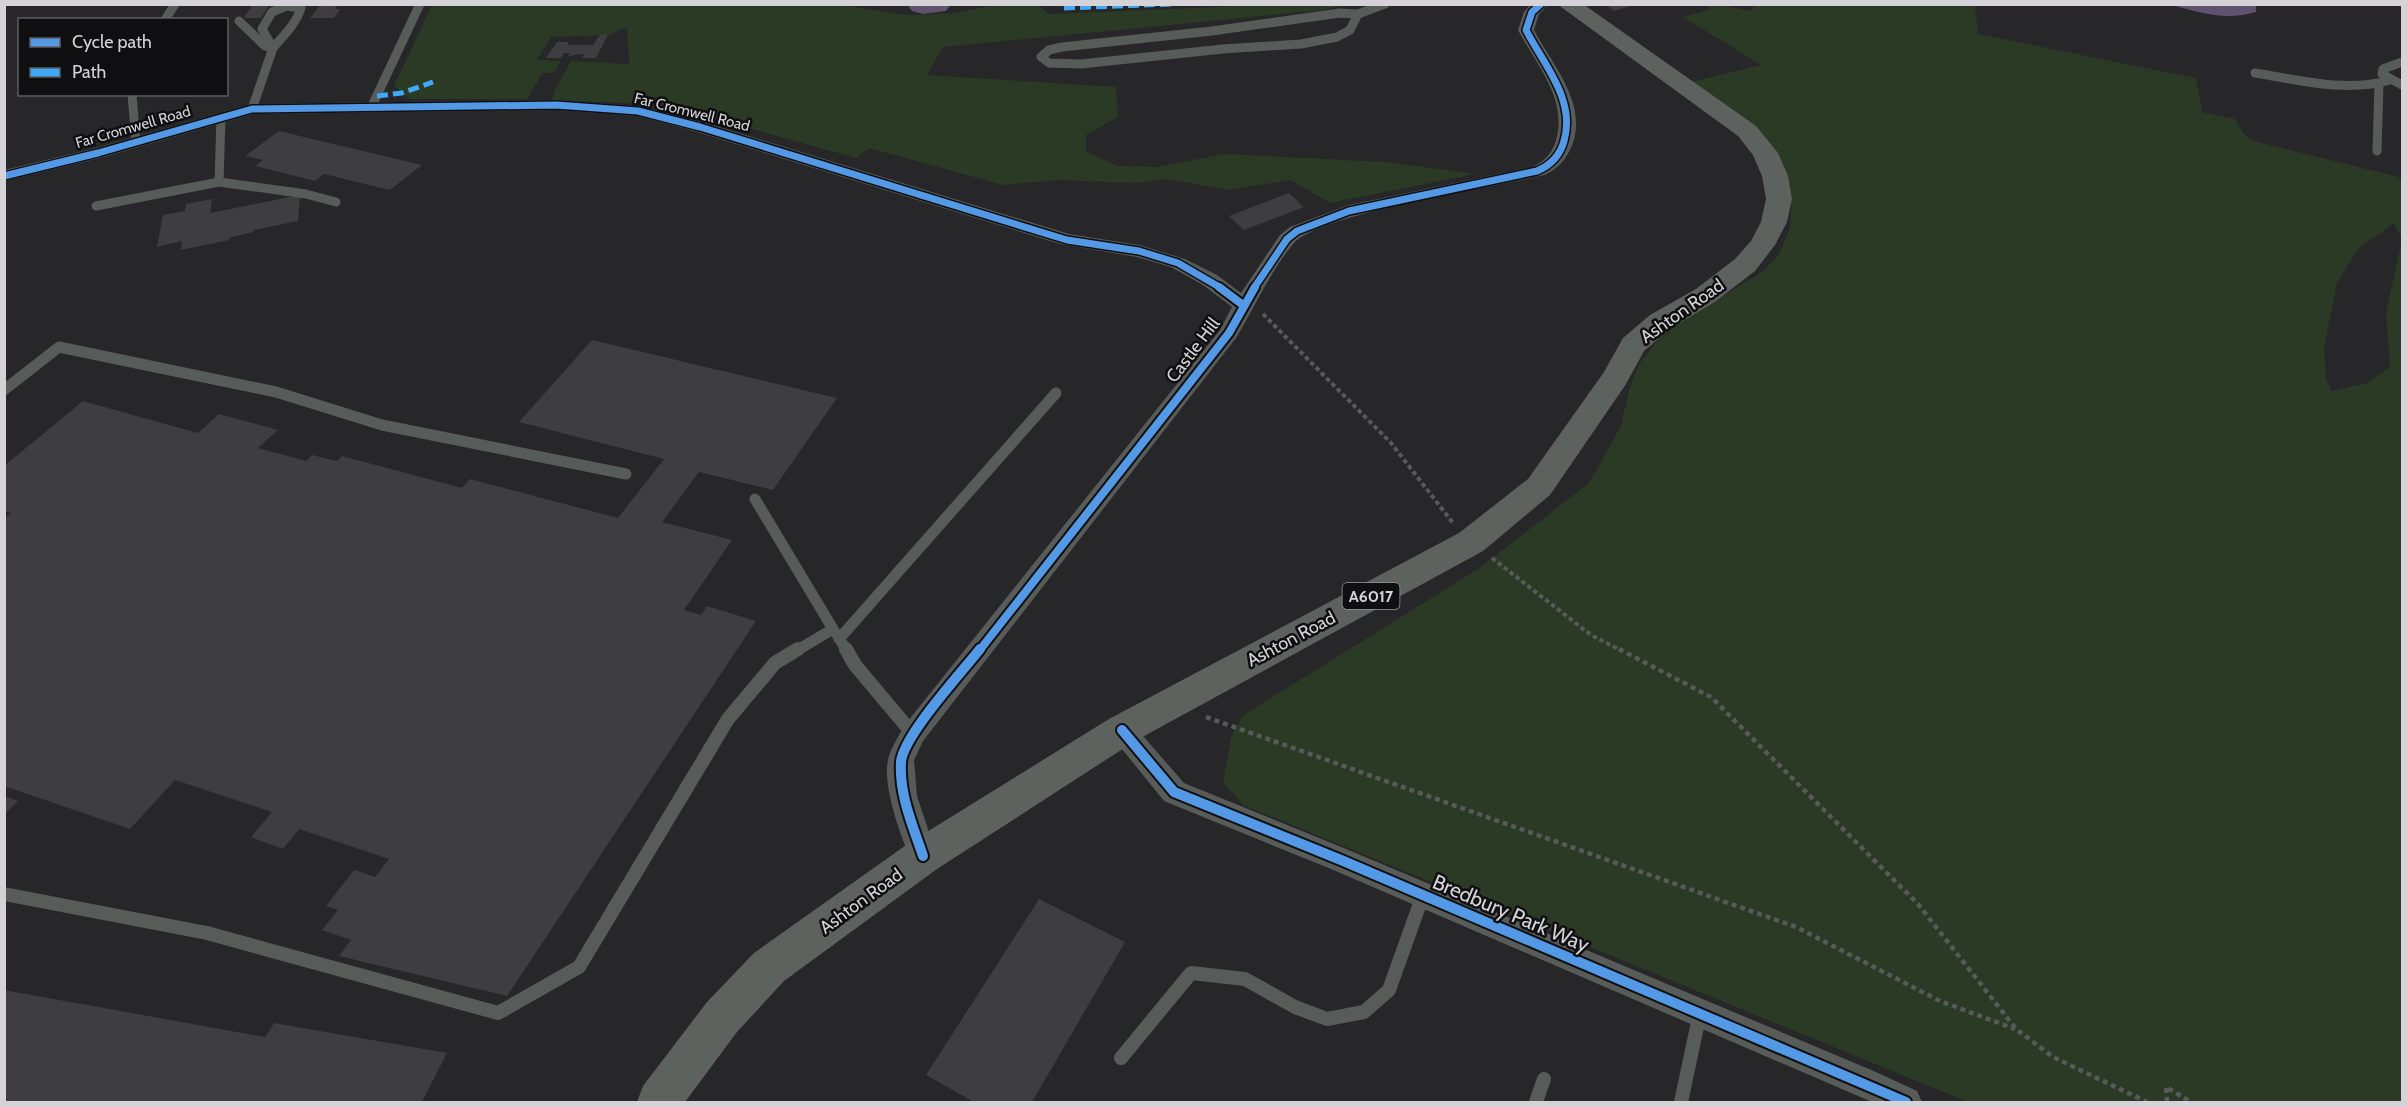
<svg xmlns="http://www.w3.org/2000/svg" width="2407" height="1107" font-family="Cabin,sans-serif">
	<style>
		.green { fill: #2a3a25; fill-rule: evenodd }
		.water { fill: #5f526e }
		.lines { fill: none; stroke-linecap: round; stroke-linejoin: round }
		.river { fill: #5f526e; fill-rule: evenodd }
		.building { fill: #3e3d3f }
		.path-far1 { stroke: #585a59; stroke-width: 4; stroke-dasharray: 4.5 3; stroke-linecap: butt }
		.path { stroke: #585a59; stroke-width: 4.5; stroke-dasharray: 5 4; stroke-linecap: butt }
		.lane-far2 { stroke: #585c58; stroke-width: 9 }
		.lane-far1 { stroke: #585c58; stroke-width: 11 }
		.lane { stroke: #585c58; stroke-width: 14 }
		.street { fill: #585c58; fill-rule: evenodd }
		.highway { fill: #5e625f; fill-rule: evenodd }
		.quiet { stroke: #3fa9f5; stroke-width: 5; stroke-dasharray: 11 5; stroke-linecap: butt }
		.cycleway-far2-casing { stroke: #0f0f11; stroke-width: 10 }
		.cycleway-far1-casing { stroke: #0f0f11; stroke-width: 12 }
		.cycleway-casing { stroke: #0f0f11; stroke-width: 14 }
		.cycleway-far2 { stroke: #5399e6; stroke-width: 7 }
		.cycleway-far1 { stroke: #5399e6; stroke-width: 8 }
		.cycleway { stroke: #5399e6; stroke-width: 10 }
		.labels { text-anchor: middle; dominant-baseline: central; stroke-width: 5; stroke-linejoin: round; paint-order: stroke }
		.far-street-label { font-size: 15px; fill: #d5d3d7; stroke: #0f0f11 }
		.shield { fill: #0f0f11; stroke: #9a989c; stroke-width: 1.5 }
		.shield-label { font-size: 16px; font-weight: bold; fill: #d5d3d7 }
		.street-label { font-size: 18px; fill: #d5d3d7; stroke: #0f0f11 }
		.near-street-label { font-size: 21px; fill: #d5d3d7; stroke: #0f0f11 }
	</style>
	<rect width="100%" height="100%" fill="#272629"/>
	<path class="green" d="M834 4 907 15 954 13 1003 4 1039 5 1049 14 1267 5H1342L1324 10 943 47 927 75 1116 87 1118 117 1086 135V151L1117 166 1157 167 1224 154 1386 162 1476 174 1330 203 1291 180 1228 190 1168 179 1134 183 1060 180 1003 185 869 148 856 158 667 105 552 100 556 88 571 61 629 64 627 27 609 35 551 37 537 60 561 61 554 73H543L527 99H410L394 86 432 5Z
		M1709 4 1721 5 1750 11 1756 4 1969 5 1975 6 1978 34 2196 78 2202 112 2235 119 2244 134 2254 141 2399 177 2402 184V1102H1968L1243 805 1223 782 1231 738 1242 716 1478 569 1589 483 1621 426 1629 390 1639 364 1658 340 1679 323 1762 272 1779 254 1790 228 1792 198 1786 176 1691 82 1761 65 1683 17 1709 10ZM2394 223 2402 240 2386 312 2390 367 2367 383 2332 391 2326 379 2324 348 2337 283 2358 249Z"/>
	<path class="water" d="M2172 5H2256V12C2226 21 2201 13 2172 5Z"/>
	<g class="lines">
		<path class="river" d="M907 4H951L946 11 923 14 912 11Z"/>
	</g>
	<path class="building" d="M253 4H270L261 18H244Z
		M321 4H338L335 9H340L334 18H310Z
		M1605 4H1635V5L1614 11Z
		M600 35H608L596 58H582L584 54 568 56 570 53H564L561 58H546L557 42H568V45H593Z
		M279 131 422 165 390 190 324 174 315 181 255 166 263 160 245 156Z
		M1289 193 1304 207 1244 230 1229 216Z
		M300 195 298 221 254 230 253 232 229 238V240L181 250 182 241 157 247 163 215 185 211 186 204 212 199 210 213Z
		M592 340 837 398 773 490 699 472 662 522 732 540 684 610 701 615 707 606 756 621 507 996 339 956 351 940 322 930 338 910 326 906 354 870 375 877 389 859 299 829 283 849 251 837 272 812 175 780 130 829 4 786V519L11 513 4 511V466L83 401 198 433 219 414 278 430 258 448 306 461 312 455 337 461 342 456 462 488 470 479 618 518 664 459 519 422Z
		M4 796 18 801 4 815Z
		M1039 899 1125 942 1032 1102H974L926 1075Z
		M4 990 265 1037 274 1023 447 1053 422 1102H4Z"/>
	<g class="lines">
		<path class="path-far1" d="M1263 314 1391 443 1453 523
			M1492 558 1591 635 1622 651"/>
		<path class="path" d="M1619 649 1711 697 1918 904 2016 1029 2053 1057 2147 1102
			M1206 717 1796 927 1940 1001 2015 1029
			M2167 1102 2166 1087 2191 1102"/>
		<path class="lane-far2" d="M287 6 301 8C296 24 284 35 273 48L262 29 272 12Z
			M1340 13 1358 14 1350 30 1337 37 1301 44 1223 49 1081 64 1049 63 1041 57 1049 50 1062 47 1212 31Z
			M1358 14 1385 4
			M165 20 175 4
			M239 21 265 46 273 48
			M2402 62 2383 69 2382 74 2402 85
			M2255 73C2299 80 2347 93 2390 80
			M132 94 136 143
			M371 108 420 4
			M252 109 273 48
			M2377 151 2379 85
			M219 182 306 194 336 202
			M96 206 219 182 221 118"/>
		<path class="lane-far1" d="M4 390 59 347 276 392 382 425 626 474
			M755 499 833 629 796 651
			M836 633 847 651
			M839 639 1056 393"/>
		<path class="lane" d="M846 649 855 665 913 734
			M4 894 207 933 498 1013 579 967 728 719 775 663 798 649
			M1121 1058 1191 973 1245 979 1295 1007 1327 1019 1364 1012 1389 990 1423 895
			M1536 1102 1544 1079
			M1681 1102 1700 1013"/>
		<path class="street" d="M1531 4H1549L1539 14 1534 30C1553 66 1591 107 1570 150 1564 162 1556 170 1544 175 1495 187 1320 213 1293 244 1270 272 1255 307 1236 338L923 741 914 760 917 796 937 856 933 865 923 869 913 865C902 840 882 787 888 760 890 749 899 736 904 726L1220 330 1232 307 1203 285 1171 267 1137 257 1060 244 694 131 638 116 556 110 253 114 104 157 4 181V170L92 149 252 104 556 100 638 106 706 123 1069 234 1139 245 1185 259 1217 275 1241 293 1280 235 1290 227 1349 205 1532 167C1545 161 1552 154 1556 140 1568 99 1536 64 1518 30L1524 12Z
			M1122 719 1131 722 1184 783 1351 851 1876 1072 1917 1091 1922 1102H1872L1331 869 1164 801 1113 738 1109 730 1113 722Z"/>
		<path class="highway" d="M1557 4H1583L1756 126 1778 153 1788 176 1792 199 1787 222 1775 245 1755 271 1716 301 1670 329 1644 351 1626 384 1550 495 1483 551 1135 741 937 869 784 981 737 1032 685 1102H637L643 1086 707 1002 754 953 909 843 1109 719 1459 533 1528 479 1604 372 1623 338 1650 315 1696 289 1735 259 1751 241 1761 222 1766 199 1762 176 1753 155 1738 136Z"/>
		<path class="quiet" d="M1064 8 1171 4
			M377 96 402 93 433 82"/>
		<defs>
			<path id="cycleway-far2" d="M4 176 98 153 252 109 556 105 638 111 700 127 1067 240 1139 251 1178 263 1221 288
				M1254 288 1287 239 1297 231 1349 211 1537 171C1551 165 1560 156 1564 141 1576 100 1544 65 1526 30L1532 12 1541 4"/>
			<path id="cycleway-far1" d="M1219 287 1243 305
				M979 651 1229 333 1255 287"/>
			<path id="cycleway" d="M1122 730 1174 792 1341 860 1906 1102
				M923 856C913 826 899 795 901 762 903 736 962 672 980 649"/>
		</defs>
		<use href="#cycleway-far2" class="cycleway-far2-casing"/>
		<use href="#cycleway-far1" class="cycleway-far1-casing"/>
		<use href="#cycleway" class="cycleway-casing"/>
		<use href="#cycleway-far2" class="cycleway-far2"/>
		<use href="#cycleway-far1" class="cycleway-far1"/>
		<use href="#cycleway" class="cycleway"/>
	</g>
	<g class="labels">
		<g class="far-street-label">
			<text transform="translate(692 112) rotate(14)">Far Cromwell Road</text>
			<text transform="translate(133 127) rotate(-16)">Far Cromwell Road</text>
		</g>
		<rect class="shield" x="1342.5" y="583" width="57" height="26" rx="4.5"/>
		<g class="shield-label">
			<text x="1371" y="596">A6017</text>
		</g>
		<g class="street-label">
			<text transform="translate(1682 311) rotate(-35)">Ashton Road</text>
			<text transform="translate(1193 350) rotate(-53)">Castle Hill</text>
			<text transform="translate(1291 639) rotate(-28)">Ashton Road</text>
			<text transform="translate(861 901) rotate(-36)">Ashton Road</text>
		</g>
		<g class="near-street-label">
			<text transform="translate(1511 913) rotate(23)">Bredbury Park Way</text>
		</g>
	</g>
	<rect width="2407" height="1107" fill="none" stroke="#d5d3d7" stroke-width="12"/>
	<rect x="18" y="18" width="210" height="78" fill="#0f0f11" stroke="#5e5d60" stroke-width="1.5"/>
	<rect x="30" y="38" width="30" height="9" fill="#5399e6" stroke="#5e5d60" stroke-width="1.5"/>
	<text x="72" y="48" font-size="18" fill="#d5d3d7">Cycle path</text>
	<rect x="30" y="68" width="30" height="9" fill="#3fa9f5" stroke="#5e5d60" stroke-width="1.5"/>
	<text x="72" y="78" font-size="18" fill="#d5d3d7">Path</text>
</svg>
